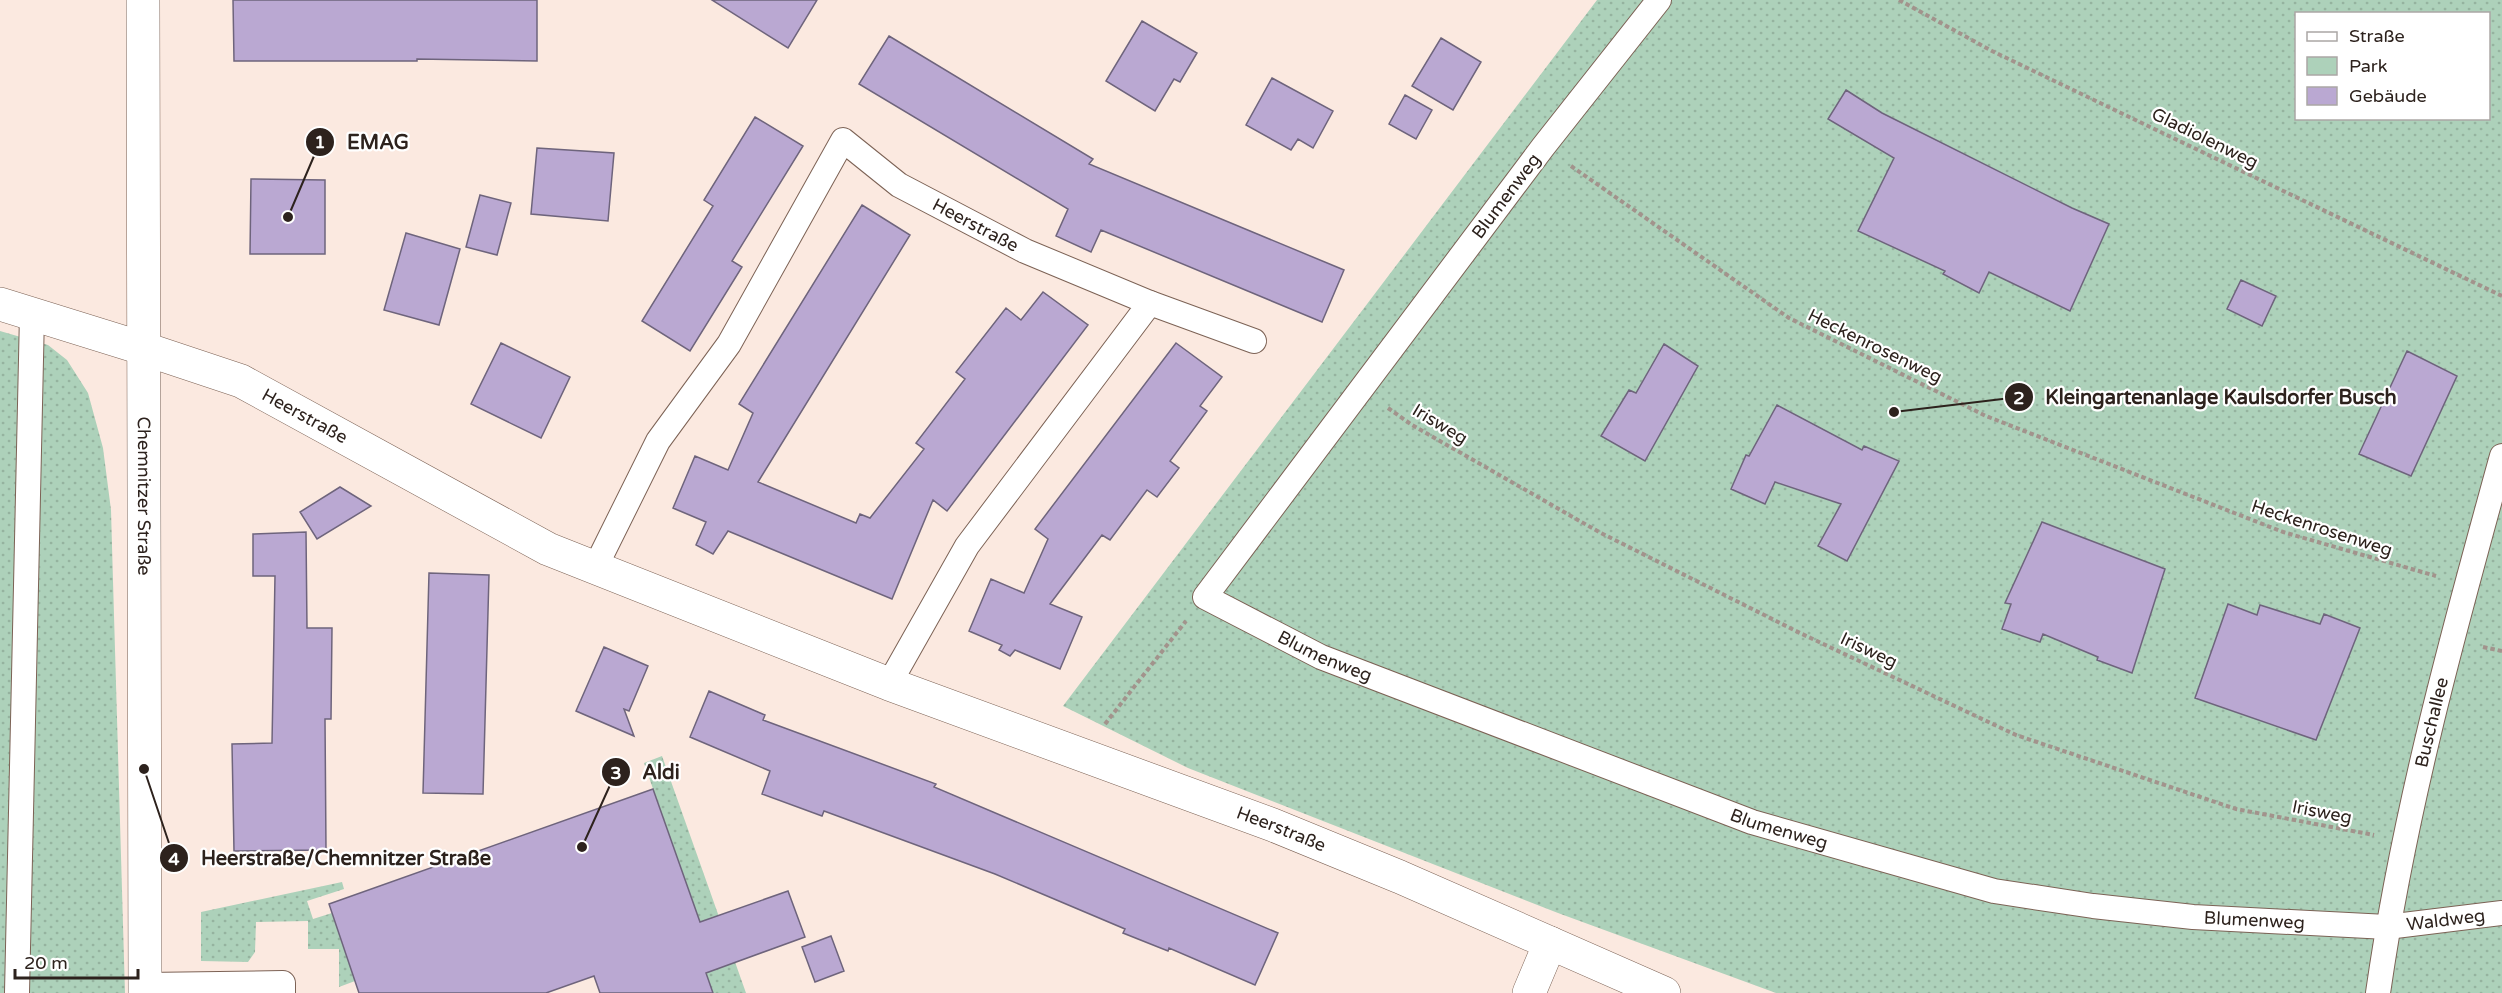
<svg xmlns="http://www.w3.org/2000/svg" width="2502" height="993" font-family="'Varela Round',sans-serif">
	<style>
		.green { fill: url(#green-dots); fill-rule: evenodd }
		.building { fill: #baa8d2; stroke: #6e647c; stroke-width: 1.5 }
		.lines { fill: none; stroke-linecap: round; stroke-linejoin: round }
		.lane-casing { stroke: #7c6255; stroke-width: 26 }
		.street-casing { stroke: #7c6255; stroke-width: 34 }
		.secondary-casing { stroke: #7c6255; stroke-width: 34 }
		.path { stroke: #a2938c; stroke-width: 4; stroke-dasharray: 4.5 3; stroke-linecap: butt }
		.lane { stroke: #fff; stroke-width: 24 }
		.street { stroke: #fff; stroke-width: 33 }
		.secondary { stroke: #fff; stroke-width: 33 }
		.labels { text-anchor: middle; dominant-baseline: central; stroke-width: 4.5; stroke-linejoin: round; paint-order: stroke }
		.street-label { font-size: 18px; fill: #2d221d; stroke: #fff }
		.leader { fill: none; stroke: #2d221d; stroke-width: 2 }
		.callout-dot { fill: #2d221d; stroke: #fff; stroke-width: 2 }
		.mark-label { font-size: 18px; text-anchor: middle; font-weight: bold; fill: #fff }
		.callout-label { font-size: 20px; text-anchor: middle; font-weight: bold; fill: #2d221d; stroke: #fff; stroke-width: 4.5; stroke-linejoin: round; paint-order: stroke }
	</style>
	<defs>
		<pattern id="green-dots" width="8" height="8" patternUnits="userSpaceOnUse" patternTransform="scale(1.5)"><rect width="8" height="8" fill="#add1ba"/><path d="M2 2h.1M6 6h.1" fill="none" stroke="#95b39f" stroke-width="1.8" stroke-linecap="round"/></pattern>
	</defs>
	<rect width="100%" height="100%" fill="#fbe9e0"/>
	<path class="green" d="M1597 0H2502V993H1776L1558 913 1188 768 1063 706ZM2296 14H2488V118H2296Z
		M0 331 48 345 67 360 88 393 103 448 111 510 113 581 125 993H0Z
		M662 756 746 993H713L685 913 695 909 644 763Z
		M342 882 344 889 307 901 313 919 332 913 355 981 339 987V949H308V921L256 922 255 952 248 962 201 961V912Z"/>
	<path class="building" d="M233 0H537V61L417 59V61H234Z
		M712 0H817L788 48Z
		M1142 21 1197 53 1180 82 1174 79 1155 111 1106 81Z
		M889 36 1093 159 1089 164 1344 270 1322 322 1101 230 1091 252 1056 236 1068 209 859 84Z
		M1441 38 1481 62 1453 110 1412 86Z
		M1272 78 1333 111 1313 148 1298 139 1291 150 1246 125Z
		M1846 90 1882 113 2072 208 2109 224 2070 311 1989 272 1979 293 1943 274 1945 271 1858 231 1894 158 1828 119Z
		M1405 95 1432 110 1416 139 1389 124Z
		M755 117 803 146 732 261 742 267 690 351 642 321 713 206 704 200Z
		M537 148 614 153 608 221 531 214Z
		M251 179 325 180V254H250Z
		M480 195 511 203 497 255 466 247Z
		M862 205 910 235 758 482 856 523 860 514 870 518 924 449 916 443 965 379 956 372 1006 308 1021 320 1043 292 1088 325 947 511 933 500 892 599 728 531 713 554 696 545 706 522 673 508 695 456 728 470 753 413 739 404Z
		M406 233 460 249 439 325 384 310Z
		M2241 280 2276 296 2262 326 2227 309Z
		M501 343 570 377 541 438 471 404Z
		M1176 343 1222 377 1200 406 1207 411 1170 461 1179 468 1157 497 1147 490 1110 540 1102 535 1050 604 1082 617 1060 669 1015 650 1010 656 999 650 1002 645 969 631 991 579 1024 593 1048 539 1035 529Z
		M1664 344 1698 366 1645 461 1601 436 1629 390 1636 393Z
		M2407 351 2457 376 2411 476 2359 454Z
		M1777 405 1862 450 1864 446 1899 461 1847 561 1818 546 1841 504 1775 482 1765 504 1731 489 1746 455 1749 456Z
		M340 487 371 506 317 539 300 512Z
		M2042 522 2165 569 2132 673 2097 660 2098 657 2043 634 2040 642 2002 629 2011 604 2005 603Z
		M306 532 307 628H332L331 719H325L326 850 234 851 232 744 272 743 275 576H253V534Z
		M429 573 489 575 483 794 423 793Z
		M2228 604 2257 615 2260 605 2320 624 2324 614 2360 628 2316 740 2195 698Z
		M604 647 648 666 629 711 624 709 634 736 576 711Z
		M709 691 765 715 763 720 936 784 934 787 1278 933 1255 985 1169 948 1168 951 1123 933 1125 929 995 874 824 811 822 816 762 794 770 771 690 737Z
		M653 789 700 922 788 891 805 937 706 973 713 993H600L594 976 546 993H359L329 904Z
		M831 936 844 971 815 982 802 947Z"/>
	<g class="lines">
		<defs>
			<g id="lane">
				<path id="s1" d="M1659 0 1543 147 1205 597 1321 657 1752 822 1994 891 2093 906 2193 917 2387 927 2502 913"/>
				<path d="M1150 303 1254 341"/>
				<path id="s2" d="M595 568 658 441 729 344 843 140 899 185 1025 251 1150 303 967 546 889 684"/>
				<path d="M145 985 283 983V993"/>
				<path d="M17 993 32 314"/>
				<path id="s3" d="M2378 993C2404 811 2453 633 2502 456"/>
			</g>
			<g id="street">
				<path id="s4" d="M145 349 241 381 548 549 889 684 1273 825 1400 877 1664 993"/>
				<path d="M1529 993 1550 943"/>
			</g>
			<g id="secondary">
				<path id="s5" d="M143 0 145 993"/>
				<path d="M0 304 145 349"/>
			</g>
		</defs>
		<use href="#lane" class="lane-casing"/>
		<use href="#street" class="street-casing"/>
		<use href="#secondary" class="secondary-casing"/>
		<path class="path" d="M1899 0 1992 51 2502 296
			M1571 166 1789 318 1986 416 2283 532 2436 576
			M1388 408 1412 425 1599 532 1800 633 2016 735 2236 809 2374 835
			M2483 647 2502 651
			M1105 724 1186 621"/>
		<use href="#lane" class="lane"/>
		<use href="#street" class="street"/>
		<use href="#secondary" class="secondary"/>
	</g>
	<g class="labels">
		<g class="street-label">
			<text transform="translate(2205 138) rotate(26)">Gladiolenweg</text>
			<text transform="translate(1506 196) rotate(-53)">Blumenweg</text>
			<text stroke="none"><textPath href="#s2" startOffset="654">Heerstraße</textPath></text>
			<text transform="translate(1875 346) rotate(26)">Heckenrosenweg</text>
			<text stroke="none"><textPath href="#s4" startOffset="174">Heerstraße</textPath></text>
			<text transform="translate(1440 424) rotate(31)">Irisweg</text>
			<text stroke="none"><textPath href="#s5" startOffset="496">Chemnitzer Straße</textPath></text>
			<text transform="translate(2322 528) rotate(18)">Heckenrosenweg</text>
			<text transform="translate(1869 650) rotate(25)">Irisweg</text>
			<text stroke="none"><textPath href="#s1" startOffset="884">Blumenweg</textPath></text>
			<text stroke="none"><textPath href="#s3" startOffset="276">Buschallee</textPath></text>
			<text transform="translate(2322 812) rotate(11)">Irisweg</text>
			<text stroke="none"><textPath href="#s4" startOffset="1236">Heerstraße</textPath></text>
			<text stroke="none"><textPath href="#s1" startOffset="1370">Blumenweg</textPath></text>
			<text stroke="none"><textPath href="#s1" startOffset="1856">Blumenweg</textPath></text>
			<text stroke="none"><textPath href="#s1" startOffset="2048">Waldweg</textPath></text>
		</g>
	</g>
	<path class="leader" d="M288 217L320 142M1894 412L2019 397M582 847L616 772M144 769L174 858"/>
	<g class="callout-dot">
		<circle cx="288" cy="217" r="6"/>
		<circle cx="1894" cy="412" r="6"/>
		<circle cx="582" cy="847" r="6"/>
		<circle cx="144" cy="769" r="6"/>
		<circle cx="320" cy="142" r="15"/>
		<circle cx="2019" cy="397" r="15"/>
		<circle cx="616" cy="772" r="15"/>
		<circle cx="174" cy="858" r="15"/>
	</g>
	<g class="mark-label">
		<text x="320" y="148">1</text>
		<text x="2019" y="404">2</text>
		<text x="616" y="779">3</text>
		<text x="174" y="865">4</text>
	</g>
	<g class="callout-label">
		<text x="378" y="149">EMAG</text>
		<text x="2221" y="404">Kleingartenanlage Kaulsdorfer Busch</text>
		<text x="661" y="779">Aldi</text>
		<text x="346" y="865">Heerstraße/Chemnitzer Straße</text>
	</g>
	<rect x="2295" y="12" width="195" height="108" fill="#ffffff" stroke="#aba7a5" stroke-width="1.5"/>
	<rect x="2307" y="32" width="30" height="9" fill="#ffffff" stroke="#aba7a5" stroke-width="1.5"/>
	<text x="2349" y="42" font-size="18" fill="#2d221d">Straße</text>
	<rect x="2307" y="57" width="30" height="18" fill="#add1ba" stroke="#aba7a5" stroke-width="1.5"/>
	<text x="2349" y="72" font-size="18" fill="#2d221d">Park</text>
	<rect x="2307" y="87" width="30" height="18" fill="#baa8d2" stroke="#aba7a5" stroke-width="1.5"/>
	<text x="2349" y="102" font-size="18" fill="#2d221d">Gebäude</text>
	<path d="M15 969v9h123v-9" fill="none" stroke="#2d221d" stroke-width="3"/>
	<text x="24" y="969" font-size="18" fill="#2d221d" stroke="#ffffff" stroke-width="4.5" paint-order="stroke">20 m</text>
</svg>
